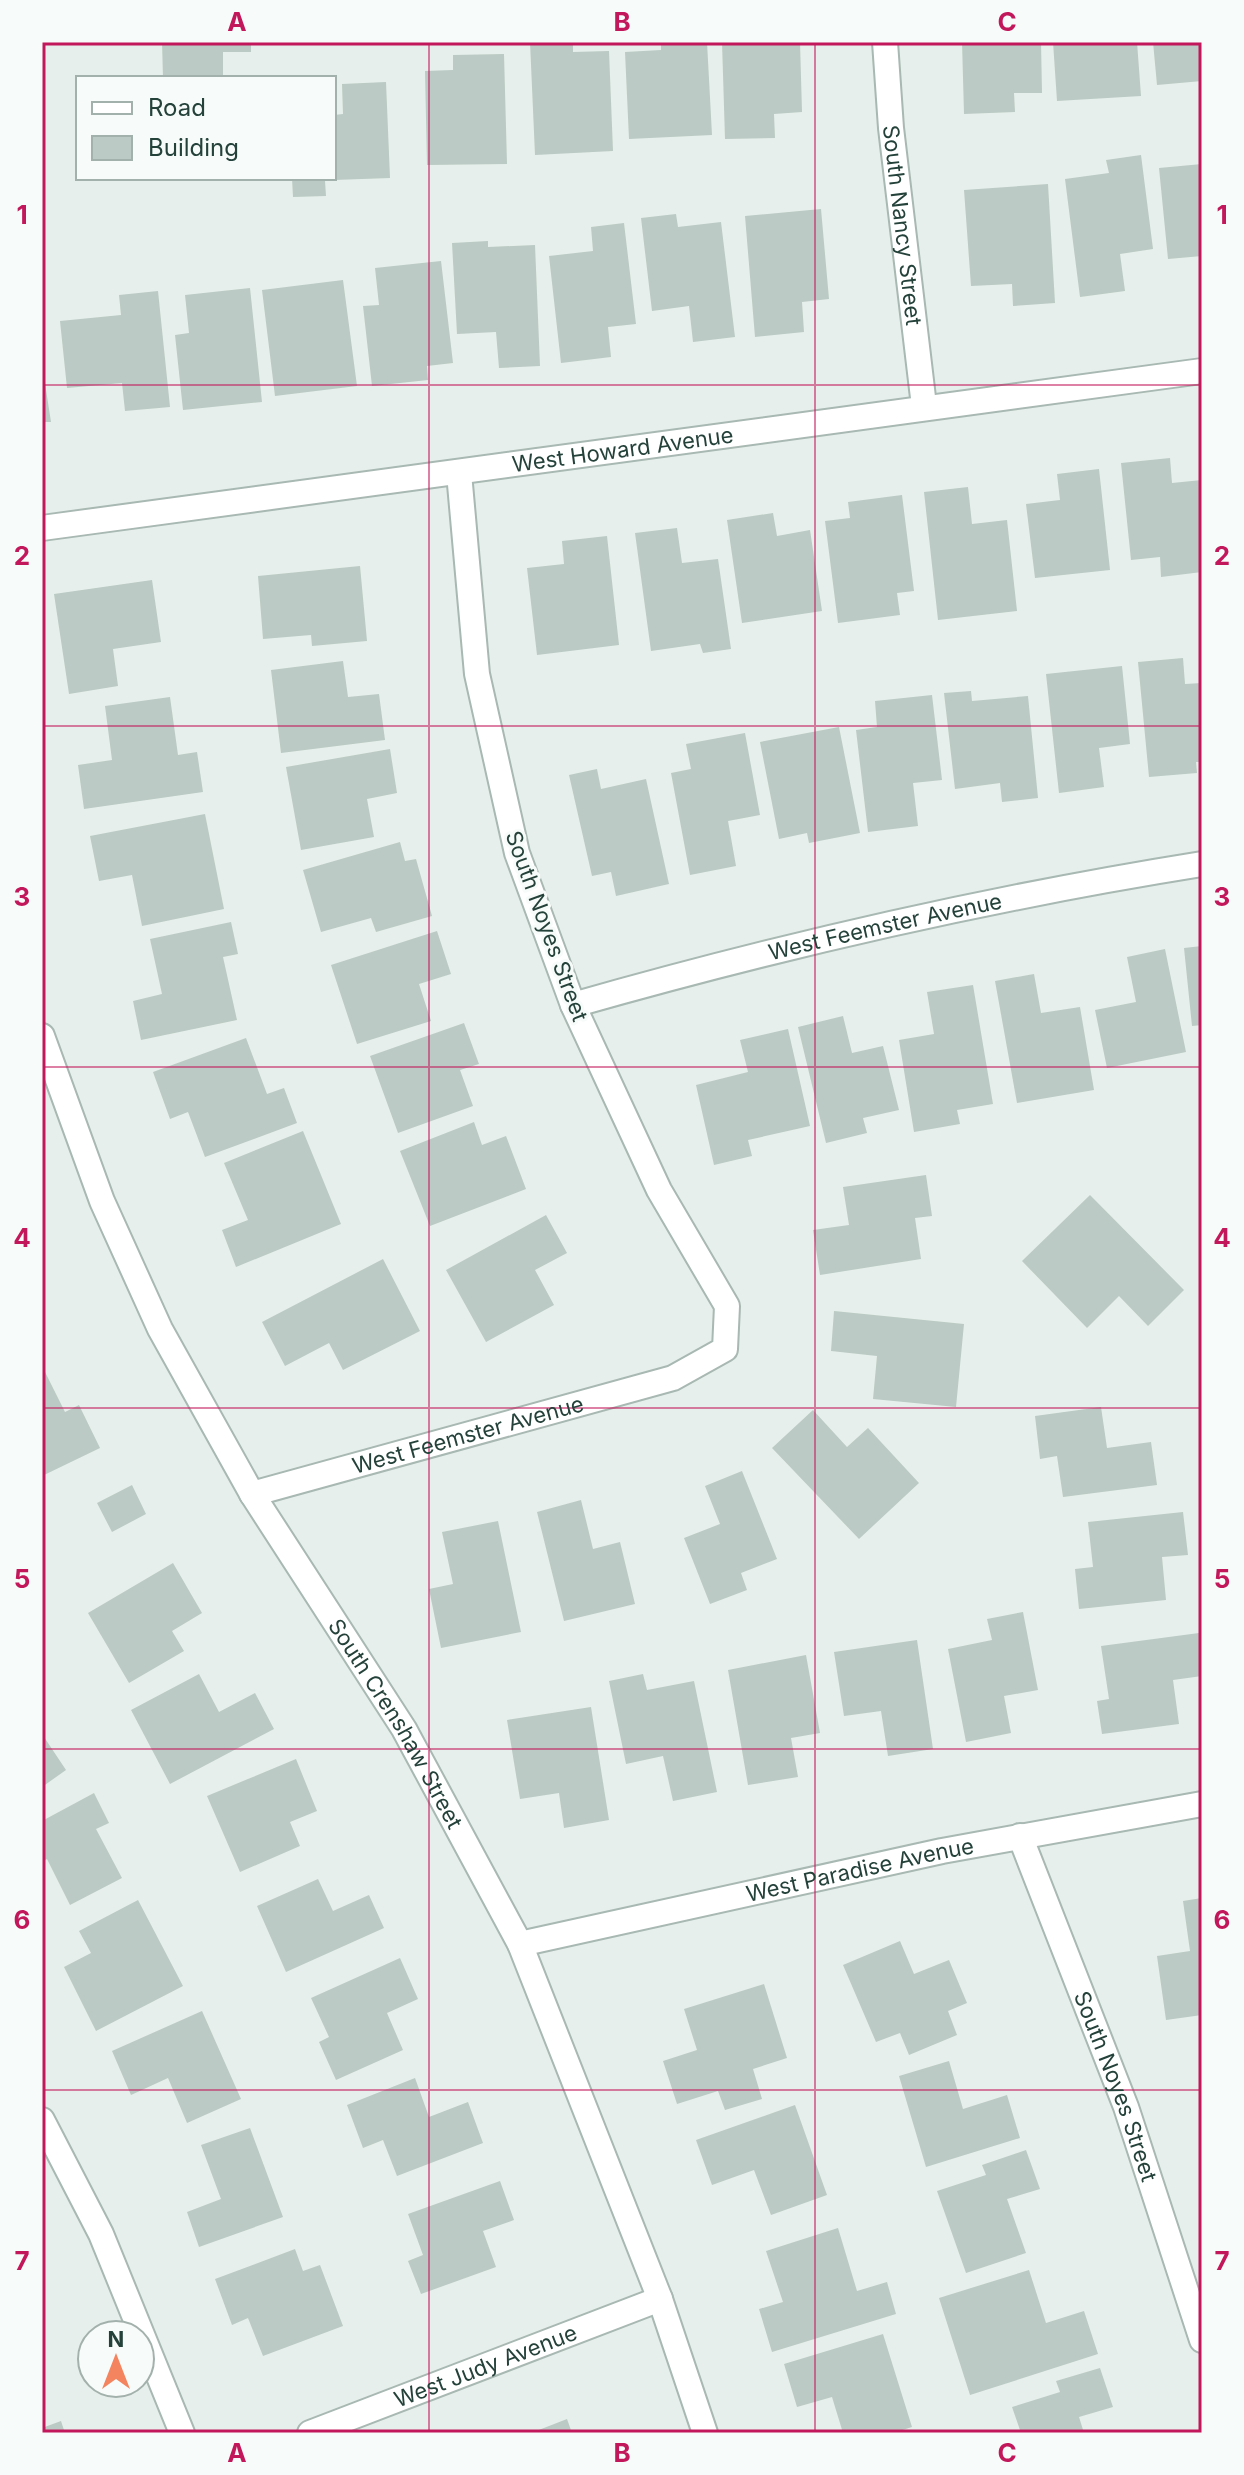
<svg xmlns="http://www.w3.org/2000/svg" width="1244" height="2475" font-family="Inter,sans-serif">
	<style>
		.building { fill: #bbcac4 }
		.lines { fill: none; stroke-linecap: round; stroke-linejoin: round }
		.minor-casing { stroke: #a8b8b2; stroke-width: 28 }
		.minor { stroke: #fff; stroke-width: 24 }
		.grid { fill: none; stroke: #c2185b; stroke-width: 2; stroke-opacity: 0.55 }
		.labels { text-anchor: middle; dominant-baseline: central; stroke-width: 6; stroke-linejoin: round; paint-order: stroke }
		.street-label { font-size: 22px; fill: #24423a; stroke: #f7fbf9 }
		.neatline { fill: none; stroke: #c2185b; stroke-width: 3 }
		.grid-label { font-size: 26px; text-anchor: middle; font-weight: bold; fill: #c2185b }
	</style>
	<rect width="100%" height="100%" fill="#e6efeb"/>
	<path class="building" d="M162 42H251V52H223V78H163Z
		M530 42H573V52L609 51 613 151 535 155Z
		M661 42H707L712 135 629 139 625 52 661 50Z
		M722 42H800L802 112 774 114 775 138 725 139Z
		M962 42H1041L1042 93H1014L1015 112 964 114Z
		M1053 42H1137L1141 96 1057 101Z
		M1153 42H1202V81L1157 85Z
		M504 54 507 164 427 165 425 71 453 70V55Z
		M386 82 390 178 334 180V115L343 114 342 84Z
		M1141 155 1153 249 1120 254 1125 291 1080 297 1065 179 1109 173 1106 160Z
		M1202 164V256L1168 259 1159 168Z
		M292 178H332V181H325L326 196 293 197Z
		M1048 184 1055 303 1013 306 1012 284 971 286 964 190Z
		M821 209 829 299 802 302 804 332 755 337 745 216Z
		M676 214 678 227 721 222 735 337 693 342 689 306 652 311 641 218Z
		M624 223 636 324 608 327 611 357 561 363 549 256 593 251 591 227Z
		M488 241V247L535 245 540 366 499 368 496 332 457 334 452 243Z
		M441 261 453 363 427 366 428 380 372 386 363 306 379 305 375 268Z
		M343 280 357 386 275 396 262 290Z
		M250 288 262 402 183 410 175 335 189 333 185 295Z
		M158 291 170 407 125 411 122 383 67 388 60 321 121 315 119 295Z
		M42 364 51 422H42Z
		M1170 458 1172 483 1202 480V572L1161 577 1160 557 1131 560 1121 463Z
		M1099 469 1110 570 1035 578 1026 504 1060 500 1057 474Z
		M968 487 972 524 1007 520 1017 611 938 620 924 492Z
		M902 495 914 591 897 593 900 615 838 623 825 521 850 518 848 502Z
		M773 513 777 536 810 530 822 611 742 623 727 520Z
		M677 528 682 563 718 559 731 649 703 653 700 644 651 651 635 533Z
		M607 536 619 645 537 655 527 568 564 564 562 541Z
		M360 566 367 641 312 646 311 635 263 639 258 576Z
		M152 580 161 642 113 649 118 686 69 694 54 594Z
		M1183 658 1185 684 1202 683V762H1196L1197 773 1149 777 1138 662Z
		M343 661 348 697 379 694 385 740 281 753 271 670Z
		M1122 666 1130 744 1099 748 1104 787 1059 793 1046 674Z
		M971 691 972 701 1028 696 1038 798 1002 802 1000 783 955 789 944 693Z
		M932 695 942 780 913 783 918 826 868 832 856 730 877 727 875 701Z
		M170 697 178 755 197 752 203 792 84 809 78 765 112 760 105 706Z
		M839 727 860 833 809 843 807 833 779 839 760 742Z
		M745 733 760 815 728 821 736 866 690 875 671 773 691 769 686 744Z
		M390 749 397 793 367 799 374 837 301 850 286 767Z
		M597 769 601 789 646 779 669 884 616 896 611 872 592 876 569 775Z
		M205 814 224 909 142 926 132 875 99 881 90 836Z
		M400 842 405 861 416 859 432 916 376 932 371 918 321 932 303 870Z
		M231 922 238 954 223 957 237 1020 141 1040 133 1001 162 994 150 939Z
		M437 931 451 974 419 984 431 1021 357 1044 331 965Z
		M1202 946V1025L1192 1026 1184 948Z
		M1165 949 1186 1052 1107 1068 1095 1010 1136 1002 1127 957Z
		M1034 974 1041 1013 1080 1007 1094 1090 1017 1103 995 981Z
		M973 985 993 1104 957 1110 960 1124 914 1132 899 1040 934 1034 927 992Z
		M843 1016 852 1053 883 1046 899 1110 863 1118 867 1133 826 1143 798 1027Z
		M464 1023 479 1064 460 1070 473 1106 398 1133 370 1056Z
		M788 1029 810 1126 748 1140 752 1156 714 1165 696 1085 748 1072 740 1040Z
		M246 1038 267 1094 284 1088 297 1123 205 1157 188 1112 170 1119 153 1072Z
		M474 1122 482 1145 506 1136 526 1189 430 1226 400 1151Z
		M303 1131 341 1224 236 1267 222 1230 248 1220 224 1163Z
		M926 1175 932 1216 915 1218 921 1259 820 1275 813 1230 849 1225 843 1187Z
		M1090 1195 1184 1290 1148 1326 1119 1296 1087 1328 1022 1261Z
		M546 1215 567 1253 535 1270 554 1305 486 1342 446 1270Z
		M383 1259 420 1331 343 1370 329 1343 285 1366 262 1322Z
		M834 1311 964 1324 956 1407 873 1399 877 1356 831 1351Z
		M42 1366 65 1412 79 1405 100 1448 42 1476Z
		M1101 1407 1107 1448 1151 1442 1157 1485 1063 1497 1057 1456 1040 1459 1035 1416Z
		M813 1410 847 1447 868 1428 919 1483 859 1539 772 1448Z
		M742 1471 777 1559 741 1573 747 1590 710 1604 684 1538 720 1524 705 1486Z
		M132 1485 146 1514 112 1532 97 1503Z
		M581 1500 593 1549 620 1542 635 1604 564 1621 537 1512Z
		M1183 1512 1188 1555 1162 1557 1166 1600 1079 1609 1075 1569 1093 1567 1088 1522Z
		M498 1521 521 1632 441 1648 429 1589 453 1584 442 1532Z
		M173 1563 202 1613 172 1631 184 1651 129 1683 88 1613Z
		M1023 1612 1038 1690 1004 1696 1011 1733 966 1742 948 1649 992 1640 987 1619Z
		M1199 1633 1202 1676 1173 1680 1179 1724 1102 1734 1097 1701 1109 1699 1101 1646Z
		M917 1640 933 1749 888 1756 881 1711 844 1716 834 1652Z
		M806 1655 820 1733 791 1738 798 1777 748 1785 728 1670Z
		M199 1674 219 1712 255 1693 274 1729 170 1784 131 1710Z
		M643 1674 647 1690 694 1681 717 1792 673 1801 663 1756 626 1764 609 1681Z
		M591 1707 609 1820 564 1828 559 1793 520 1799 507 1720Z
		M42 1734 66 1770 42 1787Z
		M296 1759 317 1811 290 1822 300 1846 240 1872 207 1796Z
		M94 1793 109 1823 96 1829 122 1878 70 1905 47 1859 42 1862V1821Z
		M318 1879 333 1911 369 1895 384 1928 286 1972 257 1906Z
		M1202 1898V2015L1166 2020 1157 1956 1190 1951 1183 1901Z
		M138 1900 183 1986 96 2031 64 1967 91 1953 79 1931Z
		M900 1941 914 1974 949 1960 967 2003 948 2011 957 2035 909 2055 900 2033 876 2042 843 1965Z
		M400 1958 418 1999 387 2013 403 2050 336 2080 319 2042 329 2037 311 1998Z
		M764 1984 787 2058 753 2069 762 2099 725 2110 718 2091 677 2104 663 2061 697 2050 684 2009Z
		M202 2011 241 2099 187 2123 168 2078 131 2095 112 2051Z
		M949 2061 963 2109 1007 2095 1020 2138 926 2167 899 2076Z
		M415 2078 429 2117 468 2102 483 2143 397 2176 383 2140 363 2148 347 2105Z
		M795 2105 827 2195 771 2215 754 2170 712 2185 696 2140Z
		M250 2128 283 2217 199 2247 187 2212 221 2199 201 2145Z
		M1026 2150 1040 2189 1007 2199 1026 2253 966 2273 937 2191 986 2175 982 2165Z
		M500 2181 514 2220 483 2231 496 2267 421 2294 408 2261 423 2255 408 2214Z
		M838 2228 857 2291 887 2282 896 2314 772 2352 759 2309 783 2302 766 2251Z
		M295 2249 303 2271 320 2265 343 2326 263 2356 248 2318 232 2325 215 2279Z
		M1029 2270 1046 2323 1084 2311 1098 2354 970 2395 939 2298Z
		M883 2334 912 2427 893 2433H843L832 2397 797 2407 784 2364Z
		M1100 2368 1113 2407 1079 2417 1084 2433H1021L1012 2407 1060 2392 1056 2381Z
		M567 2419 572 2433H531Z
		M61 2421 65 2433H42V2428Z"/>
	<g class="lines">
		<defs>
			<g id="minor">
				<path id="s1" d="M885 42 891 128 924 406"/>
				<path id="s2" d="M42 528 1202 371"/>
				<path id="s3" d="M573 1005C780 946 989 898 1202 864"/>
				<path id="s4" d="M42 1036 102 1201 160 1329 252 1494 404 1729 520 1944 660 2299 705 2433"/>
				<path id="s5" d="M252 1494 673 1378 725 1349 727 1306 659 1190 573 1005 517 853 477 674 459 473"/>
				<path id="s6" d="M1020 1836 1126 2107 1202 2340"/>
				<path id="s7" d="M520 1944 942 1851 1202 1804"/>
				<path d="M42 2120 101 2234 182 2433"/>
				<path id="s8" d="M310 2433 660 2299"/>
			</g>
		</defs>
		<use href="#minor" class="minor-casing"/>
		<use href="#minor" class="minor"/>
	</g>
	<path class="grid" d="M429 42V2433M815 42V2433M42 385H1202M42 726H1202M42 1067H1202M42 1408H1202M42 1749H1202M42 2090H1202"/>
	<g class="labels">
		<g class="street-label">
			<text stroke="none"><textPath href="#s1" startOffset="184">South Nancy Street</textPath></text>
			<text stroke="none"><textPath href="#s2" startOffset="586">West Howard Avenue</textPath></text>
			<text stroke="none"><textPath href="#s3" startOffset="322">West Feemster Avenue</textPath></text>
			<text transform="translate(547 926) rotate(70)">South Noyes Street</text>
			<text stroke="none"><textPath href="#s5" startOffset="224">West Feemster Avenue</textPath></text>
			<text stroke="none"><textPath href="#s4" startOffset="776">South Crenshaw Street</textPath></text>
			<text stroke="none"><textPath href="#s7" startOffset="348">West Paradise Avenue</textPath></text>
			<text stroke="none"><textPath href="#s6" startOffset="268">South Noyes Street</textPath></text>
			<text stroke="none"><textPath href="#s8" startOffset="188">West Judy Avenue</textPath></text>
		</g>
	</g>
	<rect width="1244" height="2475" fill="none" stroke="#f7fbf9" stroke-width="88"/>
	<rect x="76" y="76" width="260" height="104" fill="#f7fbf9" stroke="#a3b1ad" stroke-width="2"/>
	<rect x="92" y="102" width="40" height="12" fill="#ffffff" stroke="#a3b1ad" stroke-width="2"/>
	<text x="148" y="116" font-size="24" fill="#24423a">Road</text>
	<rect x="92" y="136" width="40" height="24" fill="#bbcac4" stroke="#a3b1ad" stroke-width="2"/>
	<text x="148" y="156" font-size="24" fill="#24423a">Building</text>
	<g transform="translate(116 2359)"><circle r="38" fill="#f7fbf9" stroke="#a3b1ad" stroke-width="2"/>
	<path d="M0-6L14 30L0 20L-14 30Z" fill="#f4845f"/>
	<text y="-12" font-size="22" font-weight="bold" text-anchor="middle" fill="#24423a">N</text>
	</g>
	<rect x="44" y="44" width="1156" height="2387" class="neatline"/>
	<g class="grid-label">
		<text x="237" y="31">A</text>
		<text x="622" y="31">B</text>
		<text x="1007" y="31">C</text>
		<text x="22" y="224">1</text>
		<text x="1222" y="224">1</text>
		<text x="22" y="565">2</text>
		<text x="1222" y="565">2</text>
		<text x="22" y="906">3</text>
		<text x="1222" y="906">3</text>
		<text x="22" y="1247">4</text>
		<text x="1222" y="1247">4</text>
		<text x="22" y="1588">5</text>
		<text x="1222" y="1588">5</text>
		<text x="22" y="1929">6</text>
		<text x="1222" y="1929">6</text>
		<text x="22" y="2270">7</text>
		<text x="1222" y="2270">7</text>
		<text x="237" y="2462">A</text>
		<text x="622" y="2462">B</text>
		<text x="1007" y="2462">C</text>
	</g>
</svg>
